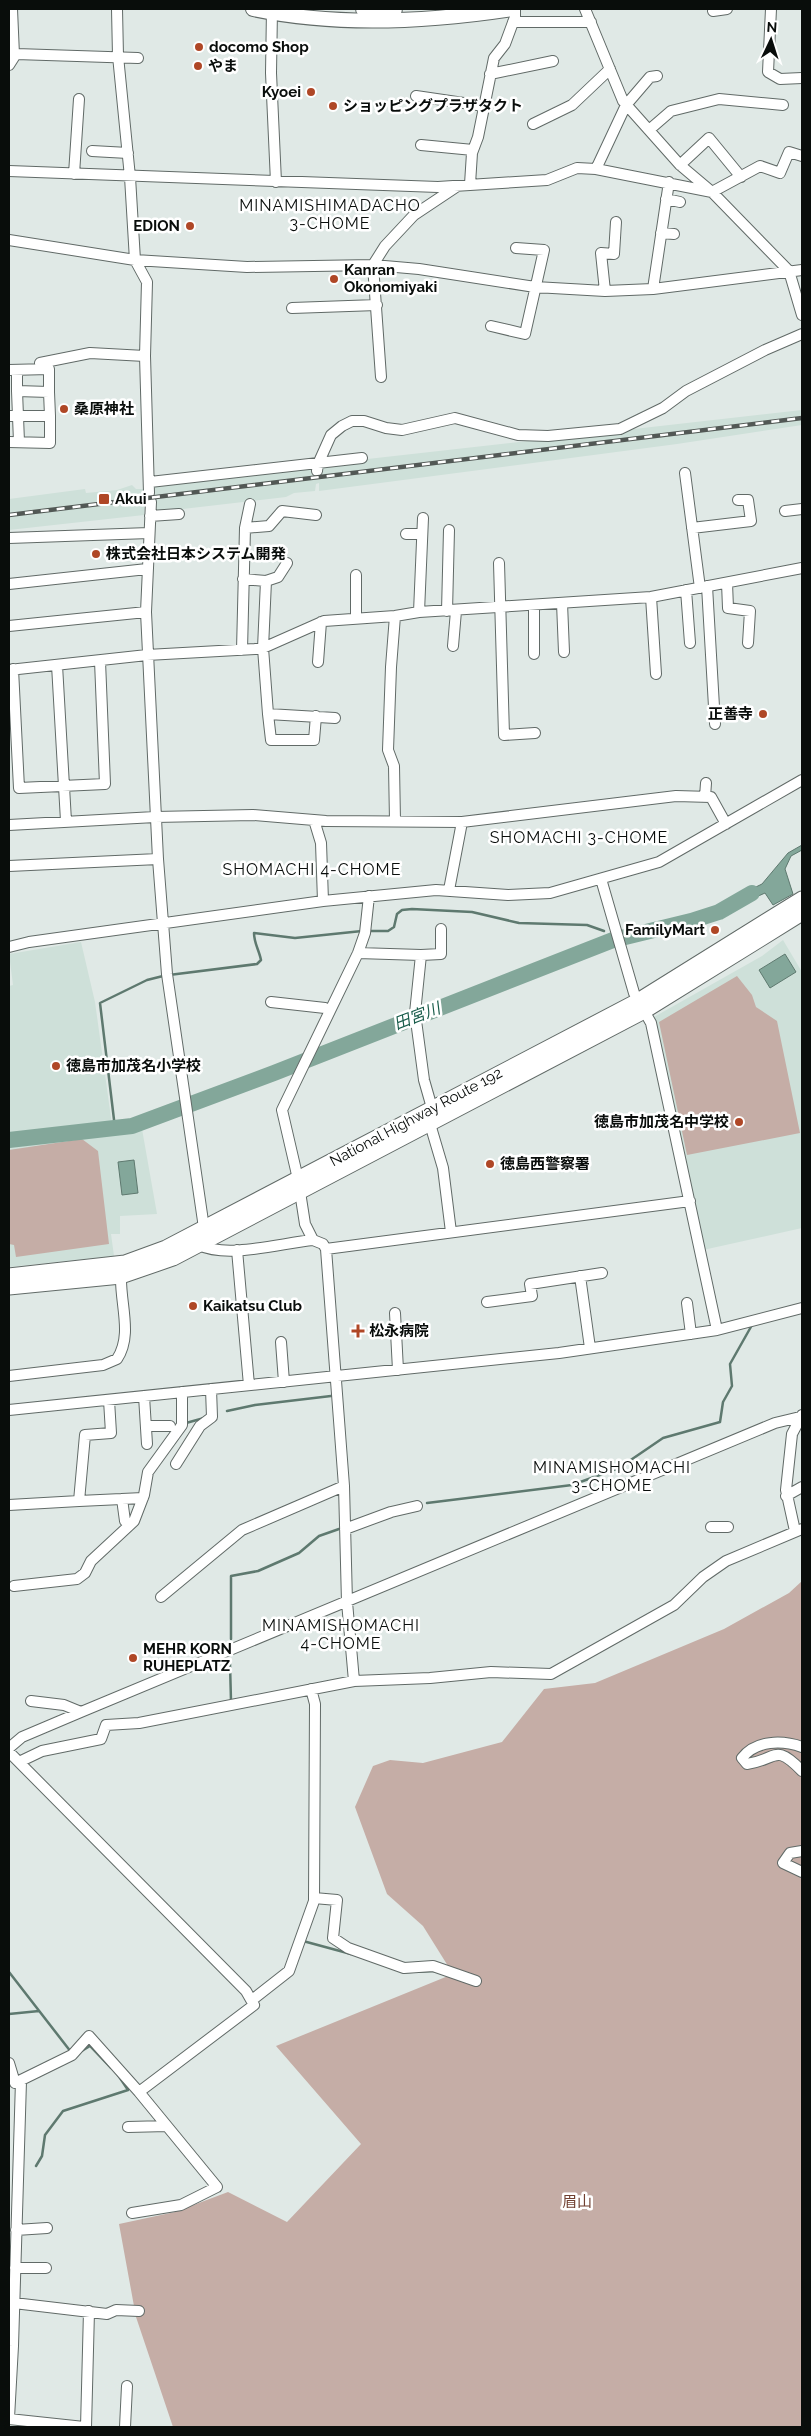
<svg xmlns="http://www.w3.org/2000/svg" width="811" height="2436" font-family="Raleway,'Noto Sans JP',sans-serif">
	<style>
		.built { fill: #cee0d9 }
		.green { fill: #c5ada6 }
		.water { fill: #83a79a; stroke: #5e796f }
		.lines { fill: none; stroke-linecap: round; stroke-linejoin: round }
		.stream { stroke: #5e796f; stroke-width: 2.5 }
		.river { stroke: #83a79a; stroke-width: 16 }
		.minor-casing { stroke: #616a67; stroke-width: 12 }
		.major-casing { stroke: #616a67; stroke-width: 16 }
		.highway-casing { stroke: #616a67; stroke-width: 17 }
		.minor { stroke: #fff; stroke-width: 10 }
		.major { stroke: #fff; stroke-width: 14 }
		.highway { stroke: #fff; stroke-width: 15 }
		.rail-casing { stroke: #525855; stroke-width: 4.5 }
		.rail { stroke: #fff; stroke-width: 2.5; stroke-dasharray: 8; stroke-linecap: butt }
		.poi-dot { fill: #af4726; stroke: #fff; stroke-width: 2 }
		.labels { text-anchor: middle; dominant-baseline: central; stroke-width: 5; stroke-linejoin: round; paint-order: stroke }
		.poi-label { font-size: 15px; font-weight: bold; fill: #090d0b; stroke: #fff; text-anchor: start }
		.street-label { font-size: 15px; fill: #090d0b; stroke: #fff }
		.park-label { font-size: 15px; fill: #714031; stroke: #fff }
		.neighbourhood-label { font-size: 16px; letter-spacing: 1px; fill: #090d0b; stroke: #fff }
		.water-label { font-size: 16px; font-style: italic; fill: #175b49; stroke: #fff }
	</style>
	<rect width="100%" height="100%" fill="#e0e9e6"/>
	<path class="built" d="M802 410V425L677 444 319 491V483L316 484 315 491 294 493 286 497 157 512 155 502 145 503 144 515 9 530V499L85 489 86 493 117 490 132 485 136 489H143L144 493H149L154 492 155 483Z
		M783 940 802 972V1228L703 1250 654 1017 762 956Z
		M81 942 95 1002 113 1132 142 1129 157 1214 120 1216V1234H111L114 1256 9 1267V986L13 985 9 954Z"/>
	<path class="green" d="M737 976 752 995 756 1007 777 1021 800 1133 687 1155 659 1022Z
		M82 1139 98 1151 109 1244 16 1257 14 1245 9 1244V1150Z
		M802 1581V2427H173L136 2317 119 2224 175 2212 228 2192 287 2222 361 2144 276 2046 453 1974 423 1926 387 1894 355 1807 373 1766 390 1760 423 1763 502 1742 544 1689 595 1683 724 1629 789 1593Z"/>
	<path class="water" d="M802 845V850L791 856 785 869 793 894 773 905 765 893 734 907 731 899 762 884 788 853Z
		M785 954 796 972 770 988 759 970Z
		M134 1160 138 1193 122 1195 118 1162Z"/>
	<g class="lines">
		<path class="stream" d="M368 931H388L394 927 397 914 402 910 412 909 472 912 519 923 587 925 604 931
			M169 975 257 964 261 960C259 950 254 943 254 933L295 938 362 931
			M115 1128 100 1003 147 980 163 976
			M227 1411 255 1405 331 1396
			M186 1423 204 1418
			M427 1503 572 1485 619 1468 663 1438 720 1422 723 1402 732 1386 730 1364 752 1325
			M231 1639V1576L258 1571 299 1553 319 1536 339 1529
			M230 1664 231 1701
			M303 1941 351 1954
			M9 1972 71 2052
			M406 1972 435 1971
			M9 2014 39 2011
			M80 2052 90 2046 111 2068
			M36 2166 42 2156 45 2135 63 2111 128 2090 118 2075"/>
		<path class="river" d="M9 1140 132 1126 274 1073 613 940 691 921 719 912 752 893"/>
		<defs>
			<path id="minor" d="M12 9 14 55
				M117 9 118 56 130 177 135 260 147 282 145 356 149 493
				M272 9 271 73 276 182
				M585 9 623 101 680 165 712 192 789 271 802 315
				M771 9 768 72 780 79 802 78
				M713 11 727 9
				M513 22H591
				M9 65 16 54 138 58
				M490 74 553 61
				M657 76 650 77 626 105 596 169 712 192 760 166 780 173 789 152 802 156
				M416 96 484 106
				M533 124 572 105 610 69
				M649 130 671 111 719 99 783 105
				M421 145 473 150
				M92 151 128 153
				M680 165 709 138 741 177
				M9 171 438 187 547 180 577 168 596 169
				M74 174 79 99
				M470 184 472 153 478 137 494 58 505 44 515 17V9
				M666 199 680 202
				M661 233 674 234
				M9 240 135 260 247 267 373 265 419 269 535 287 605 291 653 289 802 270
				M653 289 669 182
				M605 291 601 253 614 254 616 222
				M292 308 377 305
				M491 326 525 334 544 250 516 248
				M40 363 90 353 145 356
				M9 370 49 369V392L17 391 19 442
				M17 370V391
				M381 377 373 265 385 246 414 215 456 187
				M49 392 50 416
				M9 416H50V443L9 442
				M317 471 318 464 331 435 342 426 352 421H364L386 428 402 430 455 418 518 435 548 436 620 429 663 408 686 391 765 350 802 334
				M685 473 700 588
				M150 482 362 458
				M151 502 146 612 158 859 167 974 204 1228
				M785 511 802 509
				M150 516 179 514
				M245 528 250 504
				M692 528 751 521 748 500H738
				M406 534H422
				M9 538 149 533
				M287 563 278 577 266 581 263 648 268 714 335 718
				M499 563 504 735 535 733
				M356 575V619
				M243 579 266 581
				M727 583 728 608 750 611 748 643
				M9 584 147 569
				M707 586 715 724
				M686 590 690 643
				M651 597 656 674
				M562 603 564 652
				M534 605V654
				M447 611 449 530
				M419 612 423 518
				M9 626 146 612
				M453 646 456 611
				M242 650 245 528 269 526 282 511 316 515
				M318 662 321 622
				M57 665 66 821
				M13 669 19 788 105 784 100 661
				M9 670 147 655 255 649 263 648 324 621 395 616 419 612 651 597 802 568
				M268 714 271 740H314L316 716
				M705 797 706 783
				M314 820 321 843 323 901
				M395 821 394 766 388 750 391 667 395 616
				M9 825 155 817 253 815 326 821 462 822 676 796 711 797 726 824
				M9 866 158 859
				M601 879 634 993 651 1023 717 1330 802 1308
				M449 890 462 822
				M9 947 29 942 323 901 436 890 508 895 550 893 659 862 802 780
				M358 953 421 955 415 1013 424 1080 432 1108
				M421 955 441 954V929
				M271 1002 325 1008 329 1012
				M430 1124 443 1168 451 1232
				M199 1245C228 1259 281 1243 313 1240
				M326 1249 690 1201
				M237 1250 249 1385
				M580 1276 590 1348
				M487 1302 532 1296 530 1284 602 1273
				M687 1303 691 1334
				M395 1313 398 1370
				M281 1342 284 1382
				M9 1376 103 1365 117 1359C133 1335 120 1304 121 1276
				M144 1396 147 1444
				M109 1400 111 1433 85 1435 79 1501 143 1498
				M9 1410 559 1353 717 1330
				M146 1426H170
				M176 1464 200 1426 212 1417 211 1389
				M786 1496 802 1487
				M122 1499 125 1521
				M9 1505 79 1501
				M711 1527H728
				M345 1529 391 1512 417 1506
				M795 1531 786 1490 792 1434 802 1415
				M14 1586 77 1579 85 1573 91 1561 134 1521 144 1495 148 1472 182 1425V1392
				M161 1597 242 1530 344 1486
				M354 1681 347 1602 344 1486 326 1249 323 1244 313 1240 305 1224 298 1179 282 1110 358 953 365 933 369 896
				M31 1701 64 1705 81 1712
				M802 1747C782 1740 756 1740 742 1758L747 1764C777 1760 774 1742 802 1771
				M9 1748 22 1737 81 1712 775 1423 800 1417
				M9 1752 246 1991 254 2005 139 2092
				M19 1762 42 1751 101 1739 106 1725 139 1723 354 1681 430 1678 491 1672 551 1674 674 1605 703 1577 726 1561 802 1529
				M802 1851 790 1853 783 1863 802 1872
				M314 1898 337 1900 333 1938 348 1948 404 1968 433 1966 476 1981
				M252 2000 289 1971 314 1901 315 1704 311 1689
				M9 2063 15 2083 72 2055 89 2036 139 2092 217 2187 181 2205 132 2213
				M128 2127 167 2126
				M16 2230 47 2228
				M15 2268H46
				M14 2303 107 2314 116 2310 139 2311
				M9 2418 13 2346 21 2081
				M9 2419 84 2427
				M86 2427 89 2311
				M125 2427 127 2386"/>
			<path id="major" d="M253 9C338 27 427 22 512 9
				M363 9H395"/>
			<path id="highway" d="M9 1276 125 1263 166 1248 638 1001 802 899
				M9 1287 121 1276 173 1258 644 1011 802 913"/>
		</defs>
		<use href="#minor" class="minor-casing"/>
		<use href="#major" class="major-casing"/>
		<use href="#highway" class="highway-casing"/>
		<use href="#minor" class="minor"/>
		<use href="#major" class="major"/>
		<use href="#highway" class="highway"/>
		<defs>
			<path id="rail" d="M9 515 802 418"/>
		</defs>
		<use href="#rail" class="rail-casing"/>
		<use href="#rail" class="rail"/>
	</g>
	<g class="poi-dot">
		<circle cx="199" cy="47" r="5"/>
		<circle cx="198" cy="66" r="5"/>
		<circle cx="311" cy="92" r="5"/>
		<circle cx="333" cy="106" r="5"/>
		<circle cx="190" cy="226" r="5"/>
		<circle cx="334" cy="279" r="5"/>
		<circle cx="64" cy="409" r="5"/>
		<rect x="98" y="493" width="12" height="12" rx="2.5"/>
		<circle cx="96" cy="554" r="5"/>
		<circle cx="763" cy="714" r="5"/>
		<circle cx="715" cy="930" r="5"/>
		<circle cx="56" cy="1066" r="5"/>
		<circle cx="739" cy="1122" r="5"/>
		<circle cx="490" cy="1164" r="5"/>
		<circle cx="193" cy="1306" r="5"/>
		<path d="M355.5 1323.5h5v5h5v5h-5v5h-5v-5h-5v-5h5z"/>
		<circle cx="133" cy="1658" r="5"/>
	</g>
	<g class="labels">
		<g class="poi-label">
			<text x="209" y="47">docomo Shop</text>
			<text x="208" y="66">やま</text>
			<text x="301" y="92" text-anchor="end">Kyoei</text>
			<text x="343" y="106">ショッピングプラザタクト</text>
			<text x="180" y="226" text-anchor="end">EDION</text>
			<text x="344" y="270">Kanran<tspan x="344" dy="17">Okonomiyaki</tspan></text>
			<text x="74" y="409">桑原神社</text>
			<text x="115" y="499">Akui</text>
			<text x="106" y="554">株式会社日本システム開発</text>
			<text x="753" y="714" text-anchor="end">正善寺</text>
			<text x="705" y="930" text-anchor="end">FamilyMart</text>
			<text x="66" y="1066">徳島市加茂名小学校</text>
			<text x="729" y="1122" text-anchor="end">徳島市加茂名中学校</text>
			<text x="500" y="1164">徳島西警察署</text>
			<text x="203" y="1306">Kaikatsu Club</text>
			<text x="369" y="1331">松永病院</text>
			<text x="143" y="1649">MEHR KORN<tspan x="143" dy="17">RUHEPLATZ</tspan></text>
		</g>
		<g class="street-label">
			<text transform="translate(416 1117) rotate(-28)">National Highway Route 192</text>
		</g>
		<g class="park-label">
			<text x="577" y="2202">眉山</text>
		</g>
		<g class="neighbourhood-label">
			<text x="330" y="205">MINAMISHIMADACHO<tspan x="330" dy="18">3-CHOME</tspan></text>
			<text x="579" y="837">SHOMACHI 3-CHOME</text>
			<text x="312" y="869">SHOMACHI 4-CHOME</text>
			<text x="612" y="1467">MINAMISHOMACHI<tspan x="612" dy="18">3-CHOME</tspan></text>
			<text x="341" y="1625">MINAMISHOMACHI<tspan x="341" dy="18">4-CHOME</tspan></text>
		</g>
		<g class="water-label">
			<text transform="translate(417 1016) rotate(-21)">田宮川</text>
		</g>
	</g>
	<rect width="811" height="2436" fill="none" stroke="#090d0b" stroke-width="20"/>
	<g transform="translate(771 40) rotate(4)" stroke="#ffffff" stroke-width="4" paint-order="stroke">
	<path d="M0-4L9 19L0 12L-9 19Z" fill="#090d0b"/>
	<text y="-8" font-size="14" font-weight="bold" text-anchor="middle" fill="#090d0b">N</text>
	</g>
</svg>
